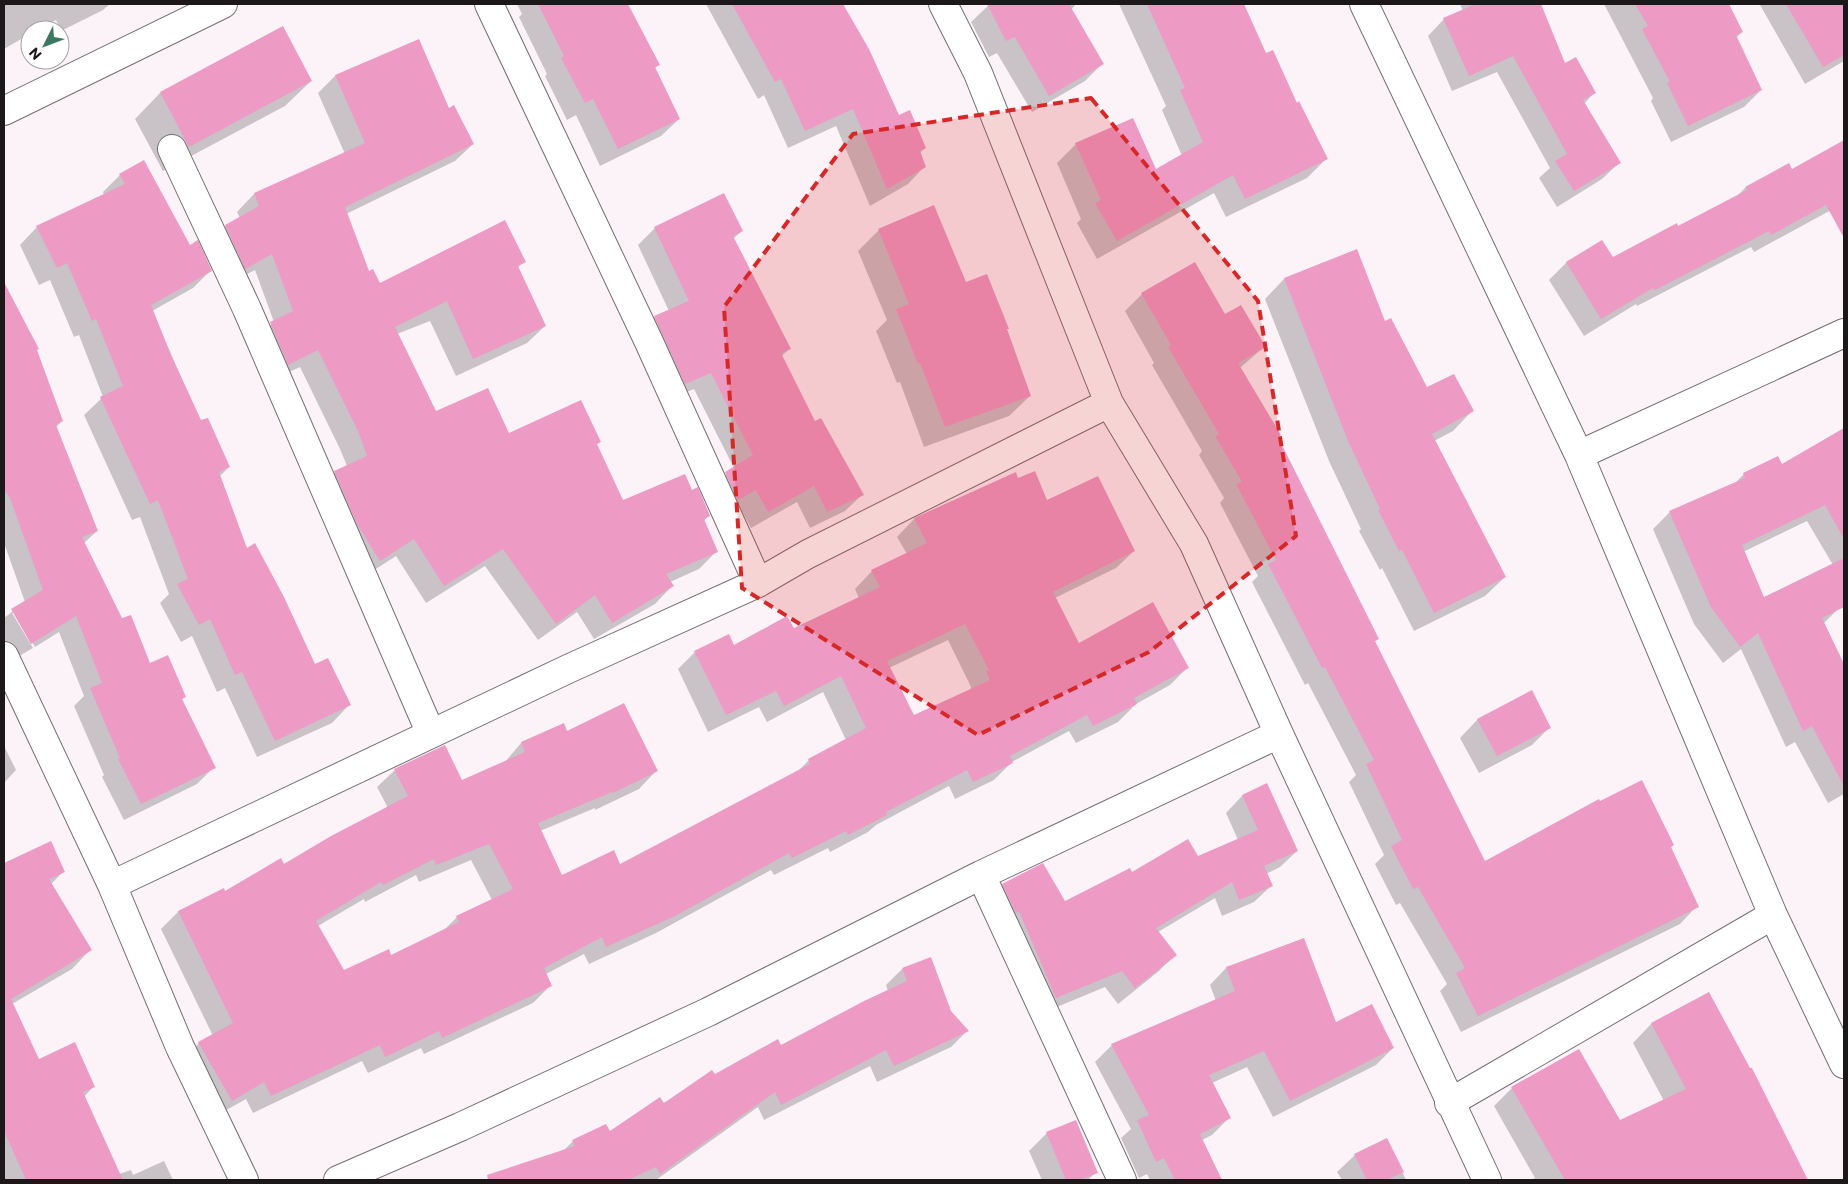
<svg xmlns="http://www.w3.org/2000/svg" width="1848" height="1184" font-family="Commissioner,sans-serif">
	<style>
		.shadow { fill: #0003; fill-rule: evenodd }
		.building { fill: #ed9ac5; fill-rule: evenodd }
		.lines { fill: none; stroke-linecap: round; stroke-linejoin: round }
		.minor-casing { stroke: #766e72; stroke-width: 30 }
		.minor { stroke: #fff; stroke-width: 28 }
		.marked { fill: #d62828; fill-opacity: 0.2; stroke: #d62828; stroke-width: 4; stroke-dasharray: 10 6; stroke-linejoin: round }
	</style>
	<rect width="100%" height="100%" fill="#fcf3f8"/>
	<path class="shadow" d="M4 4H110L103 10 61 31 56 20 37 30H30V34L4 49Z
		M517 4H626L658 65 654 69 679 119 661 136 600 166 576 115 567 120 545 76 547 74 519 17 522 14Z
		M706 4H841L868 50 899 116 925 148 920 153 925 166 908 184 870 206 836 126 788 148 764 95 758 99Z
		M990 4H1076L1071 10 1102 64 1085 81 1032 112 997 53 989 57 971 22Z
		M1119 4H1242L1266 55 1326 159 1307 178 1226 217 1214 193 1097 259 1077 223 1081 219 1057 163 1076 144 1155 171 1182 156 1162 110 1166 106Z
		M1460 4H1540L1564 65 1594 93 1584 104 1619 163 1602 179 1557 207 1539 178 1550 168 1497 72 1452 91 1428 36 1444 19 1463 11Z
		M1604 4H1728L1742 32 1736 38 1761 90 1744 107 1671 142 1651 101 1653 98Z
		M1761 4H1844V61L1805 84 1760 5Z
		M283 28 311 81 285 106 163 171 135 119 160 93Z
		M335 76 448 110 473 144 455 161 346 214 368 273 379 284 524 262 517 268 545 326 527 343 456 376 430 321 397 334 435 413 508 435 599 442 596 445 623 502 692 492 709 515 704 521 717 551 699 569 670 582 672 586 655 604 594 639 577 612 538 640 485 566 426 603 396 556 362 578 317 489 335 472 347 466 340 449 300 367 270 381 253 341 274 322 255 270 227 285 208 244 226 226 240 218 237 212 254 194 345 154 318 93Z
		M1844 141V203L1754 252 1751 247 1637 306 1636 304 1584 336 1549 280 1566 263 1602 242 1612 259 1735 198 1745 188 1792 170Z
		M120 175 210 271 193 288 152 311 201 422 229 467 220 476 246 550 314 666 349 705 332 723 257 757 225 688 217 692 192 636 181 642 160 603 169 594 140 517 132 520 84 415 103 397 79 335 74 337 50 280 39 285 20 245 37 227 104 195 103 192Z
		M655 228 742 231 733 239 790 348 781 357 814 423 862 495 845 511 810 528 797 502 751 528 739 506 721 516 709 490 734 468 694 389 668 400 638 334 655 317 669 311 638 245Z
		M879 230 965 284 1006 330 1030 396 1009 416 924 447 900 382 897 383 876 331 887 320 858 251Z
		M1356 251 1385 323 1427 389 1472 411 1453 431 1434 441 1505 577 1485 596 1414 631 1382 568 1380 570 1359 531 1361 529 1329 461 1265 299 1284 279Z
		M1142 294 1224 316 1264 347 1240 368 1378 638 1374 642 1485 863 1673 845 1670 848 1697 906 1680 924 1461 1032 1440 991 1447 984 1400 903 1396 905 1375 864 1384 855 1349 782 1356 775 1308 683 1305 685 1252 582 1258 576 1220 503 1224 498 1199 455 1202 451 1152 365 1154 363 1125 311Z
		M14 305 36 351 62 421 56 427 97 531 84 543 121 620 149 664 184 697 181 700 214 767 197 784 124 820 102 777 104 775 74 706 84 696 59 632 35 647 14 613H12L33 648 14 659 4 642V618L25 602 4 543V310Z
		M1844 428V558L1833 565 1807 521 1743 552 1763 599 1838 609 1824 623 1844 667V794L1828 803 1795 742 1786 747 1741 649 1723 663 1694 624 1653 529 1670 512 1733 485 1744 474 1781 466Z
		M1018 480 1047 502 1134 551 1116 568 1055 598 1078 645 1188 667 1170 685 1136 704 1118 722 1076 743 1069 731 1012 762 994 780 955 799 949 786 876 825 868 832 830 852 828 848 774 875 771 870 656 933 589 964 584 954 546 974 551 985 533 1003 424 1054 421 1048 368 1073 362 1061 253 1113 246 1099 214 1117 182 1061 199 1043 213 1036 161 929 178 912 284 865 388 808 377 787 395 770 461 781 505 762 521 743 567 733 656 771 639 789 595 810V808L540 831 561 876 620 866 797 772 809 760 846 740 823 692 767 722 759 707 708 732 678 669 695 652 734 646 793 630 859 598 855 589 872 571 907 554 897 537 914 519 952 501 953 503ZM948 640 971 687 970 691 914 717 889 668ZM471 860 492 900 457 917 443 931 391 957 344 972 318 926 364 899 365 902 416 875 419 882Z
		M1531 692 1550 727 1532 745 1479 773 1460 738 1477 720Z
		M4 746 16 770 4 783Z
		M1266 785 1297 851 1280 867 1266 874 1271 886 1254 902 1222 916 1215 898 1158 932 1175 954 1159 971 1118 1004 1105 987 1040 1014 986 901 1003 885 1064 902 1132 874 1197 857 1238 840 1226 813 1242 796Z
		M50 843 64 871 50 885 90 950 72 969 12 1004 38 1060 93 1087 84 1097 119 1174 131 1170 133 1175 164 1161 173 1180H4V864Z
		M1303 939 1336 1024 1393 1048 1376 1065 1273 1117 1247 1067 1212 1083 1229 1118 1212 1135 1202 1140 1221 1180H1150L1147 1174 1139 1178 1121 1138 1131 1129 1095 1062 1112 1045 1216 1001 1210 985 1226 968Z
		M902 969 950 1011 967 1031 951 1047 877 1082 870 1066 764 1120 758 1107 656 1180H501L514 1167 563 1151 573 1141 609 1133 715 1075 780 1047 888 991 886 985Z
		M1709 994 1805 1178 1803 1180H1531L1535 1178 1494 1106 1512 1088 1620 1122 1664 1101 1633 1043 1651 1024Z
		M1047 1133 1096 1172 1088 1180H1042L1029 1151Z
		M1387 1139 1406 1180H1342L1337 1172 1355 1155Z"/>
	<path class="building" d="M538 4H628L660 65 655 67 680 119 618 149 593 99 585 103 561 58 564 56Z
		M732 4H843L869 49 899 115 910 110 926 148 920 151 926 167 887 189 853 109 805 131 781 79 775 82Z
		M987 4H1069L1104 64 1049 96 1015 37 1006 41Z
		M1147 4H1244L1266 53 1273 50 1297 103 1299 101 1328 159 1245 199 1233 175 1117 241 1095 203 1101 200 1075 143 1133 118 1156 169 1203 142 1180 90 1185 88Z
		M1476 4H1541L1565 63 1576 57 1596 93 1583 100 1621 163 1574 191 1555 161 1567 154 1513 56 1469 76 1443 18Z
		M1635 4H1729L1743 32 1736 35 1762 90 1688 126 1667 83 1670 82 1642 29 1648 26Z
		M1786 4H1844V55L1823 67Z
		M283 26 312 81 189 147 160 92Z
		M419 39 449 108 454 105 474 144 345 207 369 271 373 269 380 283 505 220 526 262 518 266 546 326 473 359 447 301 395 327 436 411 488 388 509 433 581 400 601 442 597 444 623 500 685 474 692 490 698 487 710 516 704 519 718 552 666 574 674 586 612 623 595 595 556 624 503 549 444 586 414 539 380 561 357 524 334 471 367 456 358 431 318 350 288 365 270 322 293 311 272 254 245 269 225 225 259 206 254 193 365 143 335 75Z
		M1844 140V238L1826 205 1771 235 1769 231 1655 290 1653 288 1601 319 1566 262 1602 240 1613 257 1677 223 1678 226 1747 190 1745 187 1789 163 1792 169Z
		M144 160 190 245 198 240 212 271 151 305 171 355 201 420 208 418 230 467 219 472 247 548 255 543 284 597 315 664 328 658 351 705 275 741 242 672 235 675 210 619 199 625 177 584 188 579 158 500 150 504 100 397 123 386 96 319 92 321 67 263 57 268 36 226 125 184 119 174Z
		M724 193 743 231 733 236 791 349 781 353 815 421 821 418 864 495 827 512 814 486 768 512 756 490 738 500 725 472 753 455 711 373 685 384 654 316 689 301 654 227Z
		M934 205 966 282 987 274 1009 329H1007L1031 396 945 427 920 363 918 364 896 309 909 304 878 229Z
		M1357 249 1385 321 1391 318 1427 387 1454 374 1474 411 1432 434 1506 577 1434 613 1402 550 1399 551 1378 510 1380 509 1348 441 1284 278Z
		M1195 262 1225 314 1241 305 1266 347 1238 363 1281 435 1278 437 1379 639 1375 641 1485 861 1599 799 1600 801 1642 780 1674 845 1671 847 1699 907 1478 1016 1456 973 1465 968 1418 887 1413 889 1391 846 1402 840 1366 764 1374 760 1325 667 1322 668 1268 564 1276 560 1236 484 1242 482 1215 436 1219 434 1168 347 1171 345 1141 293Z
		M4 282 39 349 37 350 63 421 56 425 98 531 82 537 122 618 131 615 150 663 168 655 186 697 182 699 216 768 141 804 118 759 120 758 90 688 102 683 76 616 31 644 11 609 43 590 10 498 4 489Z
		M1844 428V539L1825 505 1742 545 1764 597 1844 558V607L1822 618 1844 664V786L1812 726 1803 731 1758 633 1740 647 1711 607 1669 511 1745 478 1743 473 1778 456 1782 464Z
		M1035 471 1047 500 1098 476 1135 551 1053 592 1079 643 1153 602 1189 668 1134 698 1137 704 1093 726 1087 715 1010 756 1013 763 973 782 967 770 886 812 887 815 848 835 846 831 792 858 789 853 675 916 606 947 602 937 544 968 552 986 442 1038 439 1031 385 1057 380 1045 271 1096 264 1082 232 1101 198 1042 233 1023 178 911 224 888 225 891 281 858 284 864 331 836 408 796 394 769 445 745 462 780 525 752 521 742 564 723 567 731 624 703 658 771 613 793 612 792 538 823 562 875 614 850 620 864 810 764 808 759 866 728 841 676 784 706 776 691 726 715 694 651 729 634 734 645 787 616 794 628 880 587 871 570 927 543 914 518 1016 472 1018 478ZM965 624 989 670 986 671 990 680 914 715 887 661ZM489 844 513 889 456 916 459 922 391 955 389 949 344 970 316 921 381 882 383 885 434 859 436 865Z
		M1532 690 1551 728 1497 756 1477 719Z
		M1267 783 1298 851 1264 866 1273 886 1239 900 1232 882 1156 928 1177 955 1135 988 1122 971 1056 998 1019 911 1016 913 1002 884 1043 863 1065 901 1130 868 1132 872 1188 839 1198 856 1258 830 1242 795Z
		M51 841 65 872 49 879 92 950 11 999 39 1059 75 1042 95 1087 83 1092 123 1180H26L4 1131V863Z
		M1304 938 1336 1022 1372 1004 1394 1048 1290 1101 1264 1051 1209 1075 1231 1118 1200 1134 1222 1180H1175L1164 1158 1156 1162 1137 1120 1149 1115 1111 1044 1235 991 1226 967Z
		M931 957 951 1011 969 1031 894 1066 886 1050 781 1105 775 1092 660 1174 656 1167 628 1180H488L487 1175 575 1146 572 1140 606 1124 610 1131 660 1097 664 1103 712 1070 715 1074 778 1039 781 1045 864 1001 907 981 902 968Z
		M1709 992 1750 1068H1752L1808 1180H1565L1511 1087 1579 1049 1620 1120 1686 1089 1651 1023Z
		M1076 1120 1098 1173 1079 1180H1066L1046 1132Z
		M1387 1138 1404 1172 1386 1180H1367L1354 1154Z"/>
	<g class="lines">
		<defs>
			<path id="minor" d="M489 4 649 342 758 583
				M943 4 978 73 1109 403 1194 544 1279 734 1487 1180
				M1364 4 1579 455 1773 915 1844 1064
				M4 111 223 4
				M172 149 247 309 431 734
				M1579 455 1844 333
				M4 656 112 885 180 1047 244 1180
				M981 875 1122 1180
				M112 885 568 669 758 583 808 554 1109 403
				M1449 1103 1773 915
				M338 1180 460 1127 708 1012 981 875 1279 734"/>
		</defs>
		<use href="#minor" class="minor-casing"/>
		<use href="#minor" class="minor"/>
	</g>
	<path class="marked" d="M1091 98 1258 301 1296 536 1149 652 978 735 742 588 724 307 853 134Z"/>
	<rect width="1848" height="1184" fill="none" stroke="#1c181a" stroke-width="10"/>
	<g transform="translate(45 45) rotate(228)"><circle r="24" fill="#ffffff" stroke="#a4a3a3"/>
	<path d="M0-4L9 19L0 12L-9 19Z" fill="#3c7761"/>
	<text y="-8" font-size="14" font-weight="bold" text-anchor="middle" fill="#1c181a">N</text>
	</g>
</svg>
